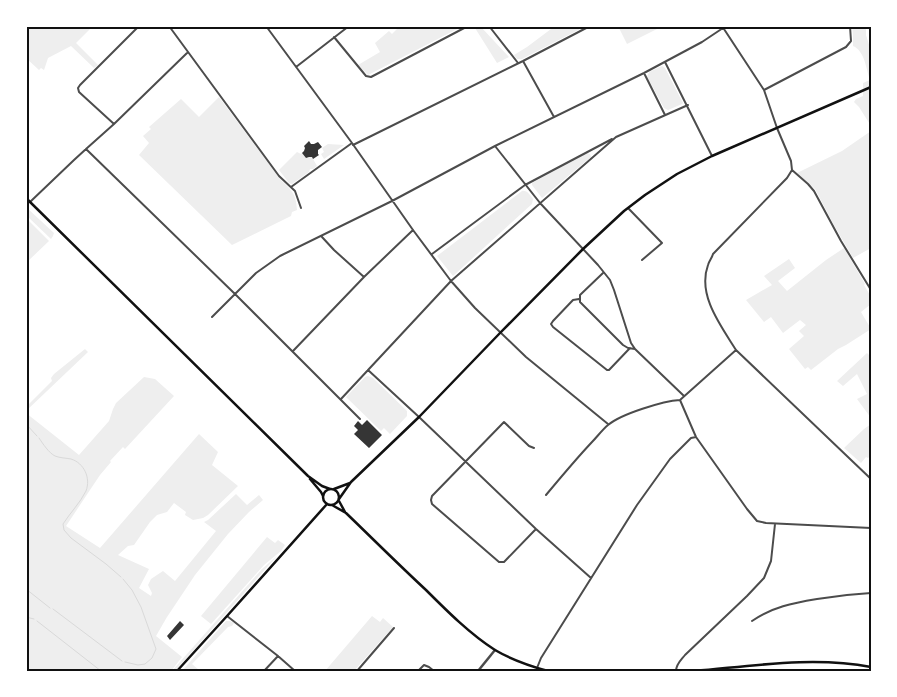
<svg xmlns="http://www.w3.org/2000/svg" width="897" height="697" font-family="'Public Sans',sans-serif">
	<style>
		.green { fill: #eee }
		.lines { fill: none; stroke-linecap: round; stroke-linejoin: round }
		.stream { stroke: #d9d9d9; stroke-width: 1 }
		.building { fill: #353535 }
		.minor { stroke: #4c4c4c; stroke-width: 2 }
		.tertiary { stroke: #4c4c4c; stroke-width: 2.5 }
		.secondary { stroke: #111; stroke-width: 2.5 }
		.neatline { fill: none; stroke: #111; stroke-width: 2 }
	</style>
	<rect width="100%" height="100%" fill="#fff"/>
	<path class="green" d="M26 26H93L76 43 98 65 94 68 71 46 48 58 44 70 41 68 39 70 26 58Z
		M400 26H463L368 75 358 65 380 52 375 43 389 31 392 34Z
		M555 26H586L522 59H517L514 55 527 47Z
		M618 26H663L627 44Z
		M852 26H866V35L871 51V126L859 107 854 102 856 99 863 96V83L870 80C866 69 865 51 853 46V35Z
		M481 27 509 57 497 63 475 28Z
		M662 66 665 68 683 103 682 104 668 110 664 108 647 77 649 72Z
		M219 97 280 179C292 191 296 193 297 210L292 212 291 216 232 245 139 155 149 143 143 136 151 129 149 127 181 99 199 117Z
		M871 131V248L853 258 835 227 815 189 797 173 842 151Z
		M328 144 344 145 324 159 321 154 324 152 322 148Z
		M297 152 301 154 302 153 306 158 309 157H312L317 166 313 169H310L309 172 292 184 289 183 279 170Z
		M587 153 590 154 591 157 542 198 532 185V183Z
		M522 191C527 190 530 195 533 199L532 204 453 276 437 256Z
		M26 207 54 233 53 236 51 239 26 215Z
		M26 218 49 241 26 263Z
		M844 248 865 284 864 285 871 297V304L861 312 871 329 846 345 838 349 811 370 808 367 805 369 789 349 804 336 799 331 806 325 800 320 783 333 771 317 764 322 746 300 772 285 764 276 789 259 795 268 778 281 787 291 826 260Z
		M85 349 88 352 26 411V407L52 381 51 378 54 374Z
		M867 353 871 357V418L857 399 867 394 857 374 843 386 837 381Z
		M368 376 373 378 407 411V416L390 434 384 428 381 431 346 397 365 377Z
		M144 377 155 379 174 396 125 449 123 447 110 461 111 462 100 475 66 526 100 548 199 434 218 452 212 465 238 486 208 515 203 518 193 520 185 515 186 512 174 503 167 512 157 515 150 522 134 545 128 546 118 555 149 569 139 588 151 596 152 593 148 585 151 579 163 571 175 581 216 531 204 522 208 520 236 494 247 505 259 495 263 500 249 512 228 534 195 575 167 617 156 636 182 657 172 670 26 671V413L79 455 109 421 113 409 116 403Z
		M871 424V455L868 458 866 457 861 463 844 448 864 429Z
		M267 537 275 543 278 540 285 545 281 551 264 565 211 624 201 616Z
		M277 556 175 671H172L262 569Z
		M372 616 380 622 383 618 393 627 354 671H325Z
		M226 621H230L234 623 232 626 228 627 192 664 199 670 182 671Z"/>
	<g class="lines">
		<path class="stream" d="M26 424 37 436
			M39 438C43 444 49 453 55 456 60 458 66 458 71 459 84 463 91 478 86 491 80 503 70 513 63 524L64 530 71 538 106 564 121 577
			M123 579 132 590 141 607 156 649 152 658 145 664 138 665 125 662
			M26 589 50 608
			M53 609 122 661
			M26 617 34 619
			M37 621 101 671"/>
	</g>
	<path class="building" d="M309 141 311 144H314L318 142 322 147 318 150V154L319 155 313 159 312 157H309L306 158 302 153 304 151 305 148 304 146Z
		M367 420 382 435 369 448 354 434 358 430 354 426 358 421 362 425Z
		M180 621 184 625 170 640 167 636Z"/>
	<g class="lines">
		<path class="minor" d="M169 26 279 176 295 191 301 208
			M266 26 352 143 413 230 451 281 475 308 526 357 608 424
			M489 26 518 63
			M722 26 764 90 777 128 791 161 792 170 787 178 713 254C712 258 709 261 708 265 697 295 721 326 736 350L871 479
			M334 37 366 76 371 77 468 26
			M523 61 554 117
			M665 62 712 156
			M296 67 349 26
			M644 73 665 115
			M764 90 846 47 851 41 850 26
			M114 124 79 92 78 88 80 85 139 26
			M353 145 523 61 590 26
			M495 146 540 203 598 265 610 280 614 290 631 343 635 349 684 396
			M86 149 114 124 187 53
			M792 170 808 184 814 191 841 241 871 290
			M291 187 352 143
			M30 202 74 160 86 149 235 294 360 419
			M628 208 662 243 642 260
			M322 237 334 250 364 277
			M432 254 525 185 612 139
			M603 273 580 295V302L623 345 628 348 635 349
			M579 299 573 300 553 321 551 324 553 327 607 370H609L630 348
			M212 317 256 273 280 256 392 201 495 146 644 73 702 42 723 28
			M736 350 680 400 696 437 747 509 757 521 766 523 871 528
			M293 351 364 277 413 230
			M368 370 419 417 536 529 591 578
			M341 399 451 281 616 137 688 105
			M534 448 529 446 504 422 432 496 431 500 432 504 499 562H504L535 530
			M546 495C561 477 576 459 592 442 597 437 602 430 608 425 621 414 663 401 680 400
			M227 616 278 656 295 671
			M752 621C772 607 793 603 817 599 835 596 853 594 871 593
			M537 668 541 658 637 505 670 459 691 438 696 437
			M264 671 278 656
			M357 671 394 628
			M418 671 424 665 429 667 434 671
			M676 671C676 664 681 660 685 655L747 596 764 578 771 561 775 524"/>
		<path class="tertiary" d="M478 671 495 650"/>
		<path class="secondary" d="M26 198 308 476 322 486 330 489
			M310 479 321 492 323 496
			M334 489 350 483
			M323 497a8 8 0 1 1 16 0a8 8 0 1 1-16 0Z
			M339 499 351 482 419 417 500 333 583 249 624 211 645 195 677 174 712 156 871 87
			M339 501 345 512
			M332 505 346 513C373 539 399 565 426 590 447 611 470 634 495 650 512 660 530 666 548 671
			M177 671 227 616 327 504
			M695 671C753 666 813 656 871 667"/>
	</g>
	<rect width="897" height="697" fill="none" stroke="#ffffff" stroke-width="55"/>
	<rect x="28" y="28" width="842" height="642" class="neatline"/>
</svg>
